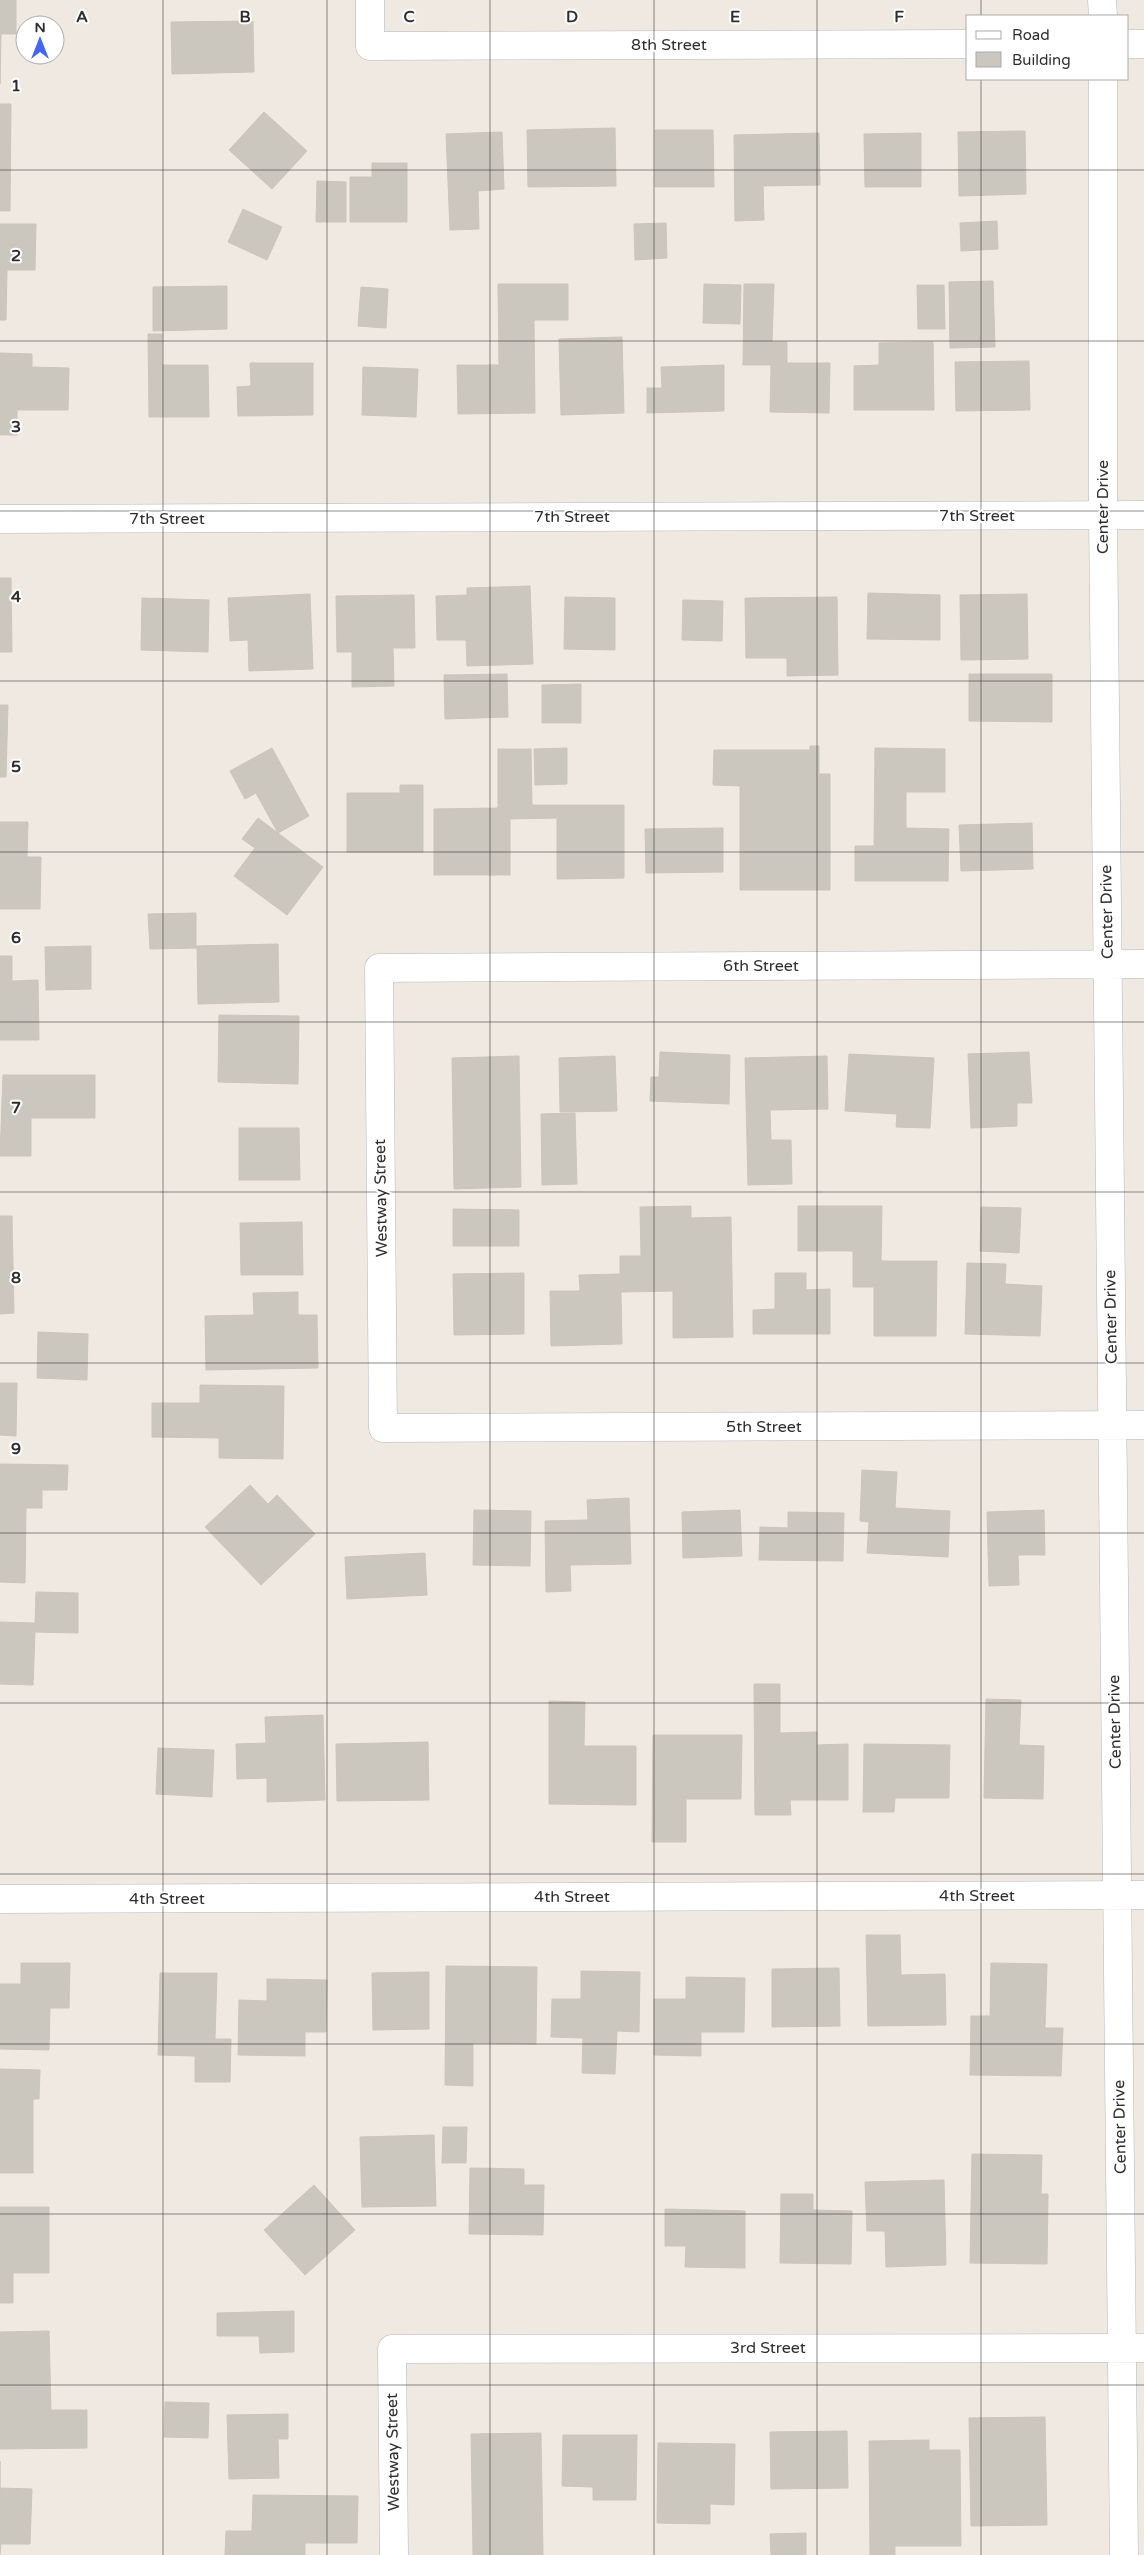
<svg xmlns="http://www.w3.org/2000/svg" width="1144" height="2555" font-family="'Varela Round',sans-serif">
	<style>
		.building { fill: #cbc7bf; stroke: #cbc5ba }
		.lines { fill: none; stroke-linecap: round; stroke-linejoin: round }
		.street-casing { stroke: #b4b7c1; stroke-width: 29 }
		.street { stroke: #fff; stroke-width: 28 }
		.grid { fill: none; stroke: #2e2e2e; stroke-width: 1; stroke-opacity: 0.55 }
		.labels { text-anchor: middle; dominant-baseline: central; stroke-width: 4; stroke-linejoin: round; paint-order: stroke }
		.street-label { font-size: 16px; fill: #2e2e2e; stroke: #fff }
		.grid-label { font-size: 16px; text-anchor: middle; font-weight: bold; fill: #2e2e2e; stroke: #fff; stroke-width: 4; stroke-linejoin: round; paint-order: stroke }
	</style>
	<rect width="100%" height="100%" fill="#efe9e1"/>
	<path class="building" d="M0 0H16V34H1L0 84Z
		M253 21 254 72 172 74 171 22Z
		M0 104H11L10 211H0Z
		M264 112 307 151 272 189 229 150Z
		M615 128 616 186 528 187 527 130Z
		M655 130H713L714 187H655Z
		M1025 131 1026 194 959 196 958 132Z
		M502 132 504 189 478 191 479 229 450 230 446 134Z
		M819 133 820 185 763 186 764 220 735 221 734 135Z
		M921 133V187H865L864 134Z
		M372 163H407V222H350V177H372Z
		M317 181 346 182V222H316Z
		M243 209 282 227 267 260 228 242Z
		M997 221 998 249 961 251 960 223Z
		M666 223 667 258 635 260 634 224Z
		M0 224H36L35 270H7L6 320H0Z
		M993 281 995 347 950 348 949 282Z
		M498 284H568V320H534L535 413 458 414 457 365H499Z
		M704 284 741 285 740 324 703 323Z
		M744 284H774L772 342H787V363H830L829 413 770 412 771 365H743Z
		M917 285H944L945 329H918Z
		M227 286V329L153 331V287Z
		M361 287 388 289 386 328 358 326Z
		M148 334H162V365H208L209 417H149Z
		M622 337 624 413 561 415 559 339Z
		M933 342 934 410H854V366L879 365V343Z
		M0 353 32 354V367L69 368 68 410H17V435H0Z
		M1029 361 1030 410 956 411 955 362Z
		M250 363H313V415L238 416 237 387 251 386Z
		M724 365V411L647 413V388H662L661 367Z
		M363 367 418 369 416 417 362 415Z
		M0 578H11L12 652H0Z
		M530 586 533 664 467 666 466 640H437L436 596 467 595V588Z
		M868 593 940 595V640L867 639Z
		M310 594 313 669 249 671 248 640 230 641 228 598Z
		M1027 594 1028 659 961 660 960 595Z
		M414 595 415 648H393L394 686 352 687V652H337L336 596Z
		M565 597 615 598V650L564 649Z
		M837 597 838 675 787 676V658H746L745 598Z
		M142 598 209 600 208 652 141 650Z
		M683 600 723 601 722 641 682 640Z
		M507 674 508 717 445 719 444 675Z
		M969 674H1052V722L969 721Z
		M581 684V723H542V685Z
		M0 705H8L6 777H0Z
		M810 746H819V774H830V890H740V786L713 785 714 750H810Z
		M272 748 309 816 278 833 256 793 245 799 230 771Z
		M567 748V784L535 785 534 749Z
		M875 748 945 749V792H906V828L949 829 948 881H855V846H874Z
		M498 749H531L532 805H624V878L557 879V818L510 819V875H434V809L498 808Z
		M400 785H423V852H347V793H400Z
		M258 818 323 867 287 915 234 876 255 848 242 839Z
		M0 822H28L27 857H41L40 909H0Z
		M1032 823 1033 869 961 871 959 825Z
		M723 828V872L646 873 645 829Z
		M196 913V946L278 944 279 1002 198 1004 197 948 150 949 148 914Z
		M91 946V989L46 990 45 947Z
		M0 956H12V981L38 980 39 1040H0Z
		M219 1015 299 1016 298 1084 218 1082Z
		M660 1052 730 1055 729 1104 650 1101 651 1077H659Z
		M1029 1052 1032 1103H1017V1126L971 1128 968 1054Z
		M849 1054 934 1058 930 1128 896 1127 897 1114 845 1111Z
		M519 1056 521 1187 454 1189 452 1058Z
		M615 1056 617 1111 560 1112 559 1058Z
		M827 1056 828 1109 770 1110 771 1140H791L792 1184 748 1185 745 1058Z
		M3 1075H95V1118H31V1156H0Z
		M575 1113 577 1184 542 1185 541 1114Z
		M239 1128H299L300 1180H239Z
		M691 1206V1218L731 1217 733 1337 673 1338V1291L621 1292 622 1344 551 1346 550 1291H580L579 1275 620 1274V1256H641L640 1207Z
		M798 1206H882L881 1261H937L936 1336H874V1287H853V1251H798Z
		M981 1207 1021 1208 1019 1253 980 1251Z
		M453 1209 519 1210V1246H453Z
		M0 1216H12L14 1313 0 1314Z
		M302 1222 303 1275H241L240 1223Z
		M967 1263 1006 1264 1005 1284 1042 1286 1040 1336 965 1334Z
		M524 1273V1334L454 1335 453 1274Z
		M775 1273H806V1290L830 1289V1334H753V1310L775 1309Z
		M298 1292V1315H317L318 1368 206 1370 205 1316 254 1315 253 1293Z
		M38 1332 88 1334 87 1380 37 1378Z
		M0 1383H17L16 1436 0 1435Z
		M200 1385 284 1386 283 1459 219 1458V1438L152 1437V1403H200Z
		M0 1464 68 1465 67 1490H42V1508H26L25 1583 0 1582Z
		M862 1470 897 1472 895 1508 950 1511 948 1557 867 1553 869 1522 860 1521Z
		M250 1485 268 1504 277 1495 315 1534 261 1585 205 1527Z
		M629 1498 631 1564 570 1565 571 1591 546 1592 545 1521 588 1520 587 1500Z
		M474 1510 531 1511 530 1566 473 1565Z
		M740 1510 742 1556 683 1558 682 1512Z
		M1044 1510 1045 1555H1018L1019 1585 989 1586 987 1512Z
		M788 1512 844 1513 843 1561 759 1560 760 1527 788 1528Z
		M425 1553 427 1595 347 1599 345 1557Z
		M36 1592 78 1593V1633L35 1632 33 1685 0 1684V1622L35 1623Z
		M754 1684H780V1733L817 1732V1745L848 1744V1800H790L791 1815H755Z
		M986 1699 1021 1700 1019 1745 1044 1746 1043 1799 984 1798Z
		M549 1701 585 1702 584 1746H636V1805L549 1804Z
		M323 1715 325 1800 267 1802V1778L237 1779 236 1744 266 1743 265 1717Z
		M653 1735H742L741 1799H686V1842H652Z
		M428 1742 429 1800 337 1801 336 1744Z
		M864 1744 950 1745 949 1798H895L894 1812H863Z
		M158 1748 214 1750 212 1797 156 1794Z
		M866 1935H900L901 1975 945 1974 946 2025 868 2026Z
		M21 1963H70L69 2008H50L49 2050 0 2049V1984H21Z
		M991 1963 1047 1964 1045 2028H1063L1061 2076 970 2075 971 2016H990Z
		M446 1966 537 1967 536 2044 473 2043V2086L445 2085Z
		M839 1968 840 2026 772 2027V1969Z
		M581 1971 640 1972 639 2032 617 2031 615 2074 582 2073 583 2038 551 2037 552 1999H581Z
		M429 1972V2029L373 2030 372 1973Z
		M160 1973H217L215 2039H231L230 2082H195V2056L158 2055Z
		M686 1977 745 1978 744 2032H701V2056L654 2055V1999H686Z
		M267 1979 327 1980 326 2032H305V2056L238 2055 239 2000 267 2001Z
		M0 2069 40 2070 39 2099H33V2173H0Z
		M443 2127H467L466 2163H442Z
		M434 2135 436 2206 362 2207 360 2137Z
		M972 2154 1042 2155 1041 2194H1048L1047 2264 970 2263Z
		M470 2168 524 2169V2185H544L543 2235 469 2234Z
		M944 2180 946 2265 886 2267 885 2231H867L865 2182Z
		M314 2185 355 2230 305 2275 264 2230Z
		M781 2194H813V2210L852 2211 851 2264 780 2263Z
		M0 2207H49V2273H13V2303H0Z
		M665 2209 745 2211V2268L685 2267 686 2246H665Z
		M294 2311V2352L260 2353 259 2336H217V2313Z
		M49 2331 51 2410H87V2448L0 2449V2332Z
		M165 2402 209 2403 208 2438 164 2437Z
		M288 2414V2439H278L279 2478 229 2479 227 2415Z
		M1045 2417 1047 2525 971 2526 969 2418Z
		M847 2431 848 2488 771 2489 770 2432Z
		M541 2433 543 2555H473L471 2434Z
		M563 2435H637L636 2500H593V2487L562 2486Z
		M929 2440V2450H960L961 2546H895V2555H870L869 2441Z
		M658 2443 735 2444 734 2505 710 2504V2524L657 2523Z
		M0 2461V2488L32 2489 30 2544H1L0 2555Z
		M253 2495 358 2496 357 2543H305V2555H225L226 2531H252Z
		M806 2533V2555H771L770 2534Z"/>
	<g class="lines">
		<defs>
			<path id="street" d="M370 0V46L968 44
				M1102 0 1103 16
				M1128 44H1144
				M1103 79V515L1124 2555
				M0 519 1144 515
				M1144 964 379 968 383 1428 1144 1425
				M0 1899 1144 1895
				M394 2555 392 2349 1144 2348"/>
		</defs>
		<use href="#street" class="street-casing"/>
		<use href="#street" class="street"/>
	</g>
	<path class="grid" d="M163 0V2555M327 0V2555M490 0V2555M654 0V2555M817 0V2555M981 0V16M981 79V2555M0 170H1144M0 341H1144M0 511H1144M0 681H1144M0 852H1144M0 1022H1144M0 1192H1144M0 1363H1144M0 1533H1144M0 1703H1144M0 1874H1144M0 2044H1144M0 2214H1144M0 2385H1144"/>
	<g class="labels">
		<g class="street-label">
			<text x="669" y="45">8th Street</text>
			<text transform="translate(1103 507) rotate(-90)">Center Drive</text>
			<text x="977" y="516">7th Street</text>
			<text x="572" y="517">7th Street</text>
			<text x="167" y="519">7th Street</text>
			<text transform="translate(1107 912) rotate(-91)">Center Drive</text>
			<text x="761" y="966">6th Street</text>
			<text transform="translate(381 1198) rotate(-91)">Westway Street</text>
			<text transform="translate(1111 1317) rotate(-91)">Center Drive</text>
			<text x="764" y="1427">5th Street</text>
			<text transform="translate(1115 1722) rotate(-91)">Center Drive</text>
			<text x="977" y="1896">4th Street</text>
			<text x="572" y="1897">4th Street</text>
			<text x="167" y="1899">4th Street</text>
			<text transform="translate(1120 2127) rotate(-91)">Center Drive</text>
			<text x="768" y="2348">3rd Street</text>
			<text transform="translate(393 2452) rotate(-91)">Westway Street</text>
		</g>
	</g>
	<g class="grid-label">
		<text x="82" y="22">A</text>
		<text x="245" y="22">B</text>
		<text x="409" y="22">C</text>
		<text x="572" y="22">D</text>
		<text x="735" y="22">E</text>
		<text x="899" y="22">F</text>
		<text x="16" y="91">1</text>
		<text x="16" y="261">2</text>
		<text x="16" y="432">3</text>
		<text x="16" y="602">4</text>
		<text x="16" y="772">5</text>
		<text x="16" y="943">6</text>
		<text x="16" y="1113">7</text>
		<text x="16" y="1283">8</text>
		<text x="16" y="1454">9</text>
	</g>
	<rect x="966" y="15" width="162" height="65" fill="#ffffff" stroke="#ababab"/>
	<rect x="976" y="31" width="25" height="8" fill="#ffffff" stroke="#ababab"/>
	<text x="1012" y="40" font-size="15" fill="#2e2e2e">Road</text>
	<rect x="976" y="52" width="25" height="15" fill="#cbc7bf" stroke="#ababab"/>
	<text x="1012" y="65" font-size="15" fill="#2e2e2e">Building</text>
	<g transform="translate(40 40)"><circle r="24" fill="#ffffff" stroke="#ababab"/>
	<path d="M0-4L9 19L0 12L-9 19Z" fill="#4264fb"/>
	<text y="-8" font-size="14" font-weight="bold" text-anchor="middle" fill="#2e2e2e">N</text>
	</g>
</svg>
